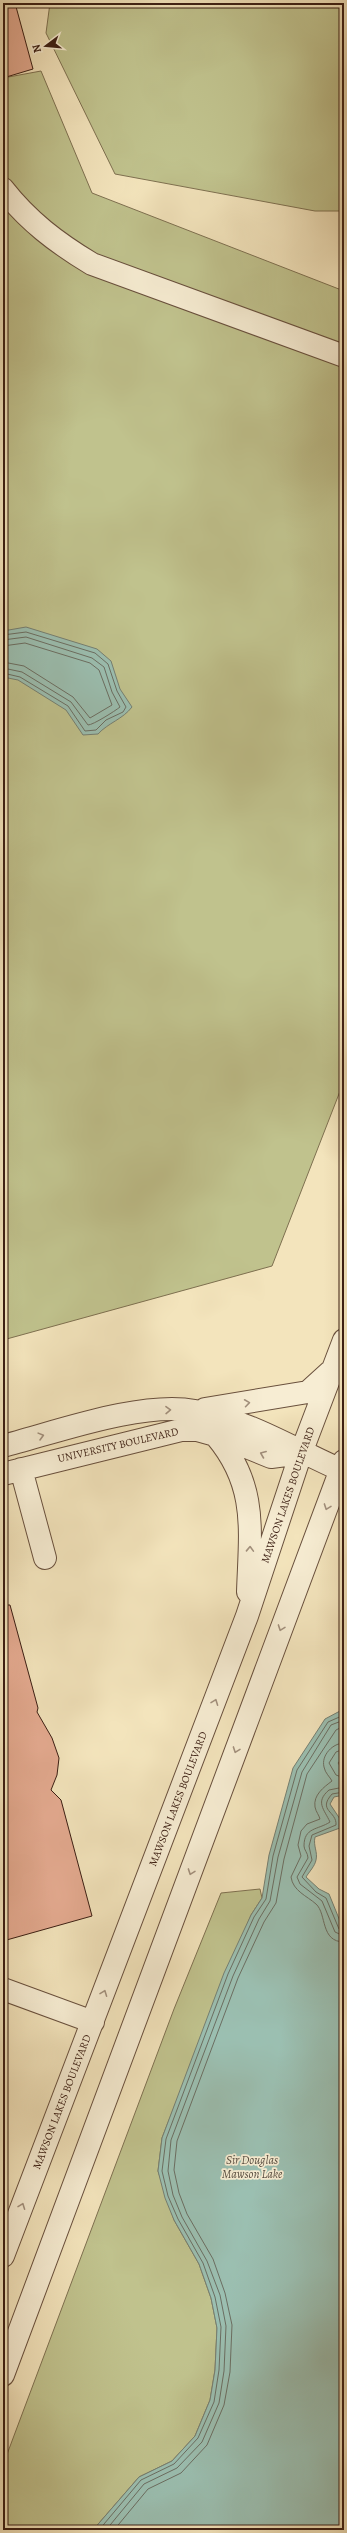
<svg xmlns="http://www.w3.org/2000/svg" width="347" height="2533" font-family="Alegreya,serif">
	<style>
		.green { fill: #c0c28d; stroke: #7e7050 }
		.water { fill: #9bbfb1; stroke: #757f72 }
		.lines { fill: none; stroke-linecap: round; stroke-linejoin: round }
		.shore { stroke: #6b6e62; stroke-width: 1 }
		.building { fill: #e4aa90; stroke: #3b1e13 }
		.minor-casing { stroke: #69503d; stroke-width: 24 }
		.minor { stroke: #f7edd3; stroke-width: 22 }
		.oneway { stroke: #a2907d }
		.labels { text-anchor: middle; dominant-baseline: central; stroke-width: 3.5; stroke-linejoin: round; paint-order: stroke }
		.street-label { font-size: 11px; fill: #3b1e13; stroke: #f7edd3 }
		.water-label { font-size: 12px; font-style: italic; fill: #584e42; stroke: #f7edd3 }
	</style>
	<rect width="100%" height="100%" fill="#f3e4bc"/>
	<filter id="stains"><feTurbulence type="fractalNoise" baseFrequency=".005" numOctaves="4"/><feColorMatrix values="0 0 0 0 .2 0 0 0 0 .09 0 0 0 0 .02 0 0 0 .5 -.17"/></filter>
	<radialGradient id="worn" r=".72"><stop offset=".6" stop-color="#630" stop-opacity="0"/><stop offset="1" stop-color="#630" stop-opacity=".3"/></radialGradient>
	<path class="green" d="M50 3H344V211H315L115 174 46 33Z
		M41 71 92 193 344 291V1081L272 1266 3 1340V78Z
		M260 1889 262 1898 251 1915 169 2120 162 2138 158 2171 174 2220 199 2264 211 2298 217 2328 215 2370 210 2400 195 2436 172 2461 139 2477 93 2530H3V2465L174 2009 221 1893Z"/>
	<path class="water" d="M26 627 97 649 111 661 120 689 132 707C123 719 108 723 98 734L83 735 66 710 18 680 3 677V631Z
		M340 1711H344V1756L338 1763 344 1771V1795L334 1797 330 1804 340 1819V1828L315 1837C313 1846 318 1852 316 1860 315 1866 309 1872 306 1877L319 1889 329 1894 344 1931V2530H93L139 2477 172 2461 195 2436 210 2400 215 2370 217 2328 211 2298 199 2264 174 2220 165 2198 158 2171 162 2138 224 1973 251 1915 262 1898 269 1855 293 1768 325 1719Z"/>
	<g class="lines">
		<path class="shore" d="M3 635 26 632 95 653 108 664 117 691 126 707 123 712 106 720 96 730 85 731 68 706 20 677 3 673
			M3 640 26 637 92 658 104 667 112 692 120 707C115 711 93 725 88 725L71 702 22 672 3 668
			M3 646 25 643 90 663 99 670 112 705 90 718 73 697 24 666 3 662
			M344 1743C333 1743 321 1755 324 1767 325 1773 330 1777 332 1781 324 1787 313 1795 315 1807 316 1812 319 1815 320 1819L307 1824 301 1831 298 1845 301 1856 291 1877C293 1891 307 1896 316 1904 327 1914 320 1942 344 1942
			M344 1749 336 1752 329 1763 336 1775 344 1778
			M344 1787 329 1790C315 1802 324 1809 330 1822 318 1830 304 1827 304 1846 304 1850 308 1853 308 1858L297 1877 300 1884 322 1901 335 1932 344 1936
			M344 1792 332 1794C317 1811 337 1811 336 1825L312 1835 309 1846 312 1860 302 1877 316 1892 326 1898 339 1929 344 1931
			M99 2530 141 2480 174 2464 198 2438 214 2402 219 2370 221 2327 215 2297 203 2263 178 2219 168 2196 162 2171 166 2139 228 1974 254 1917 266 1899 273 1856 297 1770 328 1722 344 1715
			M106 2530 144 2484 177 2468 202 2442 219 2403 224 2371 226 2326 220 2295 207 2261 182 2217 173 2195 168 2171 171 2140 233 1976 259 1919 270 1901 278 1857 302 1772 331 1725 344 1720
			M114 2530 148 2489 181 2473 207 2445 224 2405 230 2372 232 2325 225 2293 213 2259 187 2214 179 2193 174 2170 177 2141 238 1978 264 1922 276 1903 284 1859 307 1774 336 1730 344 1726"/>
	</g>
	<path class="building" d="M3 3H15L33 69 3 78Z
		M3 1605H10L38 1708 37 1712 52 1738 59 1758 57 1775 51 1790 61 1800 92 1916 3 1941Z"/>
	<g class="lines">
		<defs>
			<path id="minor" d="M3 189C28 221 57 243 92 264L344 356
				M205 1409 308 1392 330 1372
				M216 1436C258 1486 250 1531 248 1592
				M3 1446C57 1432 141 1401 195 1411 248 1420 293 1449 341 1470
				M21 1469 45 1558
				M3 1474 181 1430H197L222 1437 271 1457 301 1453
				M3 1989 93 2022
				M3 2256 247 1616 301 1453 344 1340
				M3 2375 344 1461"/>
		</defs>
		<use href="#minor" class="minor-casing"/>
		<use href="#minor" class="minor"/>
	</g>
	<defs><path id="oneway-chevron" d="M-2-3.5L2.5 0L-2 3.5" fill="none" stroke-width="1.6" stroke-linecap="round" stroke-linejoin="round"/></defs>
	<g class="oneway">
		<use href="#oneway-chevron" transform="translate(247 1403) rotate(-8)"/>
		<use href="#oneway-chevron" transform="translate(168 1410) rotate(-1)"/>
		<use href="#oneway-chevron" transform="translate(41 1436) rotate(-15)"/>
		<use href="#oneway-chevron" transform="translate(263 1454) rotate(-158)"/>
		<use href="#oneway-chevron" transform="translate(327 1507) rotate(110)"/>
		<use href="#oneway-chevron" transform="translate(250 1549) rotate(-88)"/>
		<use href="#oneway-chevron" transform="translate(281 1628) rotate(110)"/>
		<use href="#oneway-chevron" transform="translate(215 1702) rotate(-69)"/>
		<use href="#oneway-chevron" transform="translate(236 1750) rotate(110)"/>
		<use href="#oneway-chevron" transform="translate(191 1872) rotate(110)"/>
		<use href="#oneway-chevron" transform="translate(104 1993) rotate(-69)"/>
		<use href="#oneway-chevron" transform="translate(22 2206) rotate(-69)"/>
	</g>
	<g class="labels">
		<g class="street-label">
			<text transform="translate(118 1445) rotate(-13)">UNIVERSITY BOULEVARD</text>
			<text transform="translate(288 1495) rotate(-71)">MAWSON LAKES BOULEVARD</text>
			<text transform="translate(178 1799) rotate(-69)">MAWSON LAKES BOULEVARD</text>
			<text transform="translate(62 2102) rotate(-69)">MAWSON LAKES BOULEVARD</text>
		</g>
		<g class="water-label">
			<text x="252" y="2160">Sir Douglas<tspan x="252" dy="14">Mawson Lake</tspan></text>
		</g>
	</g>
	<rect width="347" height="2533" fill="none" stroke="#f3e4bc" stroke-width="16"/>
	<rect x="4" y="4" width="339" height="2525" fill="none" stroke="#3b1e13" stroke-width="2"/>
	<rect x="8" y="8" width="331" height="2517" fill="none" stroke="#3b1e13"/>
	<g transform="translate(46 46) rotate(254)" stroke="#f7edd3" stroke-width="3" paint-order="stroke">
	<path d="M0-3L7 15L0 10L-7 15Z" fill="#3b1e13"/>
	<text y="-6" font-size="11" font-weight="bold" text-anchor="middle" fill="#3b1e13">N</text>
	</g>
	<rect width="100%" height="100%" filter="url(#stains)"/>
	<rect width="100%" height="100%" fill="url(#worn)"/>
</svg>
